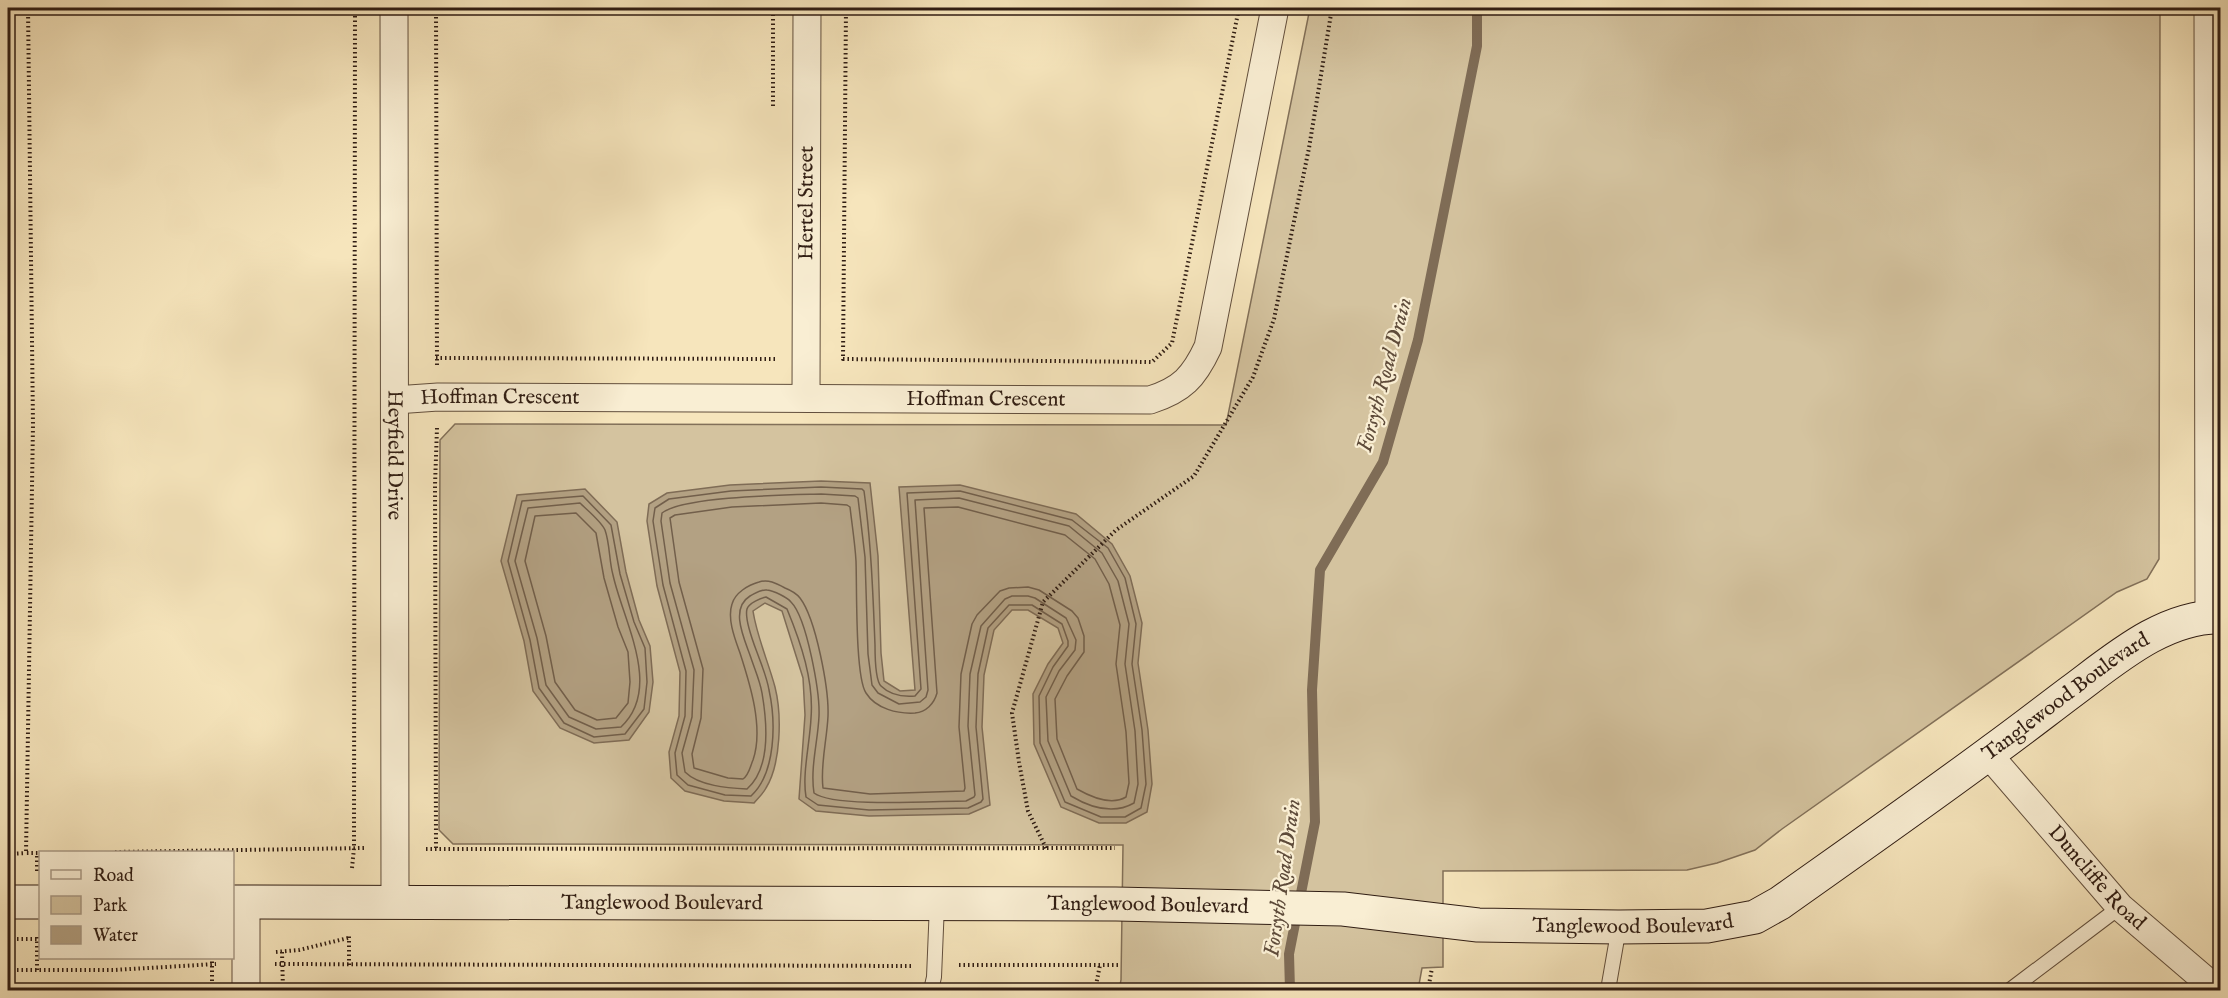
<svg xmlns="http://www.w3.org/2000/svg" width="2228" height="998" font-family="'IM FELL English',serif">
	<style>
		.green { fill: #d4c39f; stroke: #827059; stroke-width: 1.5 }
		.water { fill: #b3a183; stroke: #7f6c56; stroke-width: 1.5 }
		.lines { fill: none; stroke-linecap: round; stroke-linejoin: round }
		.shore { stroke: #725f4b; stroke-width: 1.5 }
		.stream { stroke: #7f6c56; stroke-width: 10 }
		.lane-casing { stroke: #624f3d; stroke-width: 16 }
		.street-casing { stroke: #624f3d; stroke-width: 29 }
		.secondary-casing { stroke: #301d13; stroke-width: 35 }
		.path { stroke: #301d13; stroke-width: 4; stroke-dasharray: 1.5 3; stroke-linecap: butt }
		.lane { stroke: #f9eed3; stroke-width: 14 }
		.street { stroke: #f9eed3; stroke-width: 27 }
		.secondary { stroke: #f9eed3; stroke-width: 33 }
		.labels { text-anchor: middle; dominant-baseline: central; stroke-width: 4.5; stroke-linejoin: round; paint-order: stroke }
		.street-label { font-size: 21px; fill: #301d13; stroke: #f9eed3 }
		.water-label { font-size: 22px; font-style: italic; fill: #5e4b3a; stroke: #f9eed3 }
	</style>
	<rect width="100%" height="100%" fill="#f6e5bc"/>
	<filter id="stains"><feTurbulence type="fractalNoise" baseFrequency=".00333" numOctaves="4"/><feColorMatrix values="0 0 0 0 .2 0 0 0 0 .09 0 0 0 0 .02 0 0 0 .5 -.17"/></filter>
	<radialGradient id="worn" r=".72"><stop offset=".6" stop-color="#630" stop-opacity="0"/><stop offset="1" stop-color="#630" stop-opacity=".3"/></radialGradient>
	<path class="green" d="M1310 8H2160L2159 559 2147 579 2117 592 1782 829 1755 850 1717 863 1687 870 1443 871V967L1422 968 1418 990H1119L1121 980 1123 845 453 844 439 830 440 440 455 424 1226 425Z"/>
	<path class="water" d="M821 481 870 483 878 556 881 653 884 681 900 691 915 690 899 487 960 485 1076 514 1112 544 1130 576 1142 623 1138 663 1148 730 1152 784 1147 812 1126 823H1099L1061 807 1034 744 1033 694 1048 664 1063 643 1058 628 1028 610H1012L994 630 984 675 982 727 990 805 969 814 869 816 816 811 799 799 805 715 803 678 782 611 765 603 753 611C757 637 768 661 775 687 782 715 781 764 766 788 763 794 758 798 754 803L724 801 685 791 671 778 669 752 679 716 680 672 657 586 647 521 649 504 667 493 730 485Z
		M585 489 617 522 626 572 639 620 650 646 653 682 649 712 629 740 594 743 560 728 533 691 524 641 501 561 517 495Z"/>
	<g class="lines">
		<path class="shore" d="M821 487 862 489 864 491C871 542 873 593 875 645 875 653 875 680 881 686 890 695 903 697 915 696L921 689 907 493 960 491 1072 520 1108 548 1125 578 1136 624 1132 664 1142 730 1146 784 1141 808 1125 817H1101L1065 802 1040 743 1039 696 1053 667 1068 646V641L1062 624 1032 605H1009L988 628 978 674 976 727 983 799 981 802 968 808 869 810 818 805 806 797C802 774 810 742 811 718 814 681 801 643 787 609L766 597C761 598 749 603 747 609 744 620 754 644 758 655 762 666 767 678 769 690 776 722 776 773 751 796L725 795 688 785 677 775 675 753 685 716 686 671 663 585 653 521 655 508 669 499 731 491Z
			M821 494 855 496 858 498 865 557 868 654 872 685 878 693 899 704 920 702 926 697 928 690 915 500 959 498 1069 526 1102 553 1118 581 1129 624 1125 664 1135 731 1138 784 1134 803C1113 815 1091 808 1071 796L1048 741 1046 697 1059 671 1075 650 1076 640 1066 618 1035 598 1028 596H1012L1005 599 981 626 970 674 968 726 975 795 974 797 966 801C936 801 834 808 814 793 810 768 818 741 819 716 820 693 807 618 791 602 787 597 774 591 767 590 761 589 756 593 750 596 729 609 745 640 751 658 755 670 760 681 762 693 767 722 771 768 747 789 728 788 699 786 685 772L682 753 692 717 694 670 670 583 661 521 662 513C684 496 789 495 821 494Z
			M583 496 611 525 620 574 634 622 645 648 647 682 644 709 625 734 594 737 564 723 539 688 530 640 508 561 522 501Z
			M580 503C587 510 601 521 605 530 610 544 609 561 613 575 623 621 663 688 621 727L596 729 569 717 546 685 537 638 515 561 528 508Z
			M821 503 847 505 850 507C852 525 855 543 856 561 857 586 855 677 866 693 876 709 898 714 915 713 926 712 934 704 937 693L924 508 958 507 1065 535 1095 559 1109 584 1120 625 1116 664 1126 732 1129 783 1126 797C1111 806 1091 797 1077 789L1057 739 1055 699 1067 676 1084 652V636L1078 618 1072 611 1039 590 1028 587 1009 588 1000 591 977 615 972 624 961 674 959 727 965 788 964 791 870 794 823 788C820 765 827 740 828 716 829 689 816 619 800 598 796 593 790 590 785 588 776 583 768 579 759 582 748 585 735 593 732 604 727 619 735 639 740 653 750 684 764 728 753 760 750 767 749 775 743 779L728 778 694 768 692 754 701 718 703 669 679 582 670 518 675 515 732 507Z
			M576 513 596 533 604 578 618 627 628 652 630 682 628 703 616 718 597 720 575 710 555 682 546 636 525 561 535 516Z"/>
		<path class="stream" d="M1290 990 1289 954 1315 822 1312 690 1320 570 1383 462 1418 340 1477 46V8"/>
		<defs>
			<path id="lane" d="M931 990 934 977 937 904
				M1608 990 1619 927
				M2010 990 2120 907"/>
			<g id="street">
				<path id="s1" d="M394 8 395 903"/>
				<path d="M2208 8 2209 616"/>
				<path id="s2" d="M806 398 807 8"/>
				<path id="s3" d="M395 400 438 397 1150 400C1182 390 1194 377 1208 347L1275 8"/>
				<path id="s4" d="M1988 754 2120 907 2217 990"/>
				<path d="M246 902V990"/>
			</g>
			<g id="secondary">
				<path d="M8 902H40"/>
				<path id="s5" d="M232 902 1116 904 1343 909 1478 925 1619 927 1707 926 1755 917 1780 903C1849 854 1919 805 1988 754 2016 734 2044 712 2072 691 2115 659 2164 616 2220 617"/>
			</g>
		</defs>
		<use href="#lane" class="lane-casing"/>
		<use href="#street" class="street-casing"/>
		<use href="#secondary" class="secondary-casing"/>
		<path class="path" d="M28 8 33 425 26 853H40
			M436 8 437 367
			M846 8 843 359 1152 362 1172 343 1239 8
			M773 106V8
			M436 358 778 359
			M436 848 435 485 437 428
			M1046 848 1028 811 1019 762 1012 713 1043 602 1116 530 1194 476 1253 377 1274 319 1309 148 1332 8
			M426 849 1115 848
			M115 852 365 848
			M8 854 26 853
			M352 868 354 848 355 8
			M37 871V853
			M8 939H40
			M276 952 299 950 348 938
			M282 952 283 990
			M275 964 912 966
			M349 965V936
			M959 965H1120
			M8 970H114L216 964
			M37 970V935
			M212 990V958
			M1095 990 1100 965
			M1428 990 1432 968"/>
		<use href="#lane" class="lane"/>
		<use href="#street" class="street"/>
		<use href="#secondary" class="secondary"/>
	</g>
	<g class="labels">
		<g class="street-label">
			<text stroke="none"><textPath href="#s2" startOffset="195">Hertel Street</textPath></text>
			<text stroke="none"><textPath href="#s3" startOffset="105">Hoffman Crescent</textPath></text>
			<text stroke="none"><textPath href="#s3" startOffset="591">Hoffman Crescent</textPath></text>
			<text stroke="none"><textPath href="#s1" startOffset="447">Heyfield Drive</textPath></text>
			<text stroke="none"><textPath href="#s5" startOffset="1906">Tanglewood Boulevard</textPath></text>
			<text stroke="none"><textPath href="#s4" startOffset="165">Duncliffe Road</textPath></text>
			<text stroke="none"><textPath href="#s5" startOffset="430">Tanglewood Boulevard</textPath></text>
			<text stroke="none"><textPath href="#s5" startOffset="916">Tanglewood Boulevard</textPath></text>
			<text stroke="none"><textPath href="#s5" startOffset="1402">Tanglewood Boulevard</textPath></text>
		</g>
		<g class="water-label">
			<text transform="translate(1385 375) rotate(-75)">Forsyth Road Drain</text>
			<text transform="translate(1283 878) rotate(-82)">Forsyth Road Drain</text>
		</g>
	</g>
	<rect width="2228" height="998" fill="none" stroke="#f6e5bc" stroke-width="30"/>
	<rect x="9" y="9" width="2210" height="980" fill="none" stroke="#301d13" stroke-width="3"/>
	<rect x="15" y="15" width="2198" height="968" fill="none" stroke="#301d13" stroke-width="1.5"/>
	<rect x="39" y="851" width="195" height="108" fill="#f9eed3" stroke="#a99a86" stroke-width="1.5"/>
	<rect x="51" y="870" width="30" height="9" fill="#f9eed3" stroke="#a99a86" stroke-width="1.5"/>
	<text x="93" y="881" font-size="18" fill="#301d13">Road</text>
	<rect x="51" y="896" width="30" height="18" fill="#d4c39f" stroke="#a99a86" stroke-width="1.5"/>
	<text x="93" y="911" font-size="18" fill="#301d13">Park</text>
	<rect x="51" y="926" width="30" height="18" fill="#b3a183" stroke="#a99a86" stroke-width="1.5"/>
	<text x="93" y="941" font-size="18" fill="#301d13">Water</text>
	<rect width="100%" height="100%" filter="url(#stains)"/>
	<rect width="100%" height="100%" fill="url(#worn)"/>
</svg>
